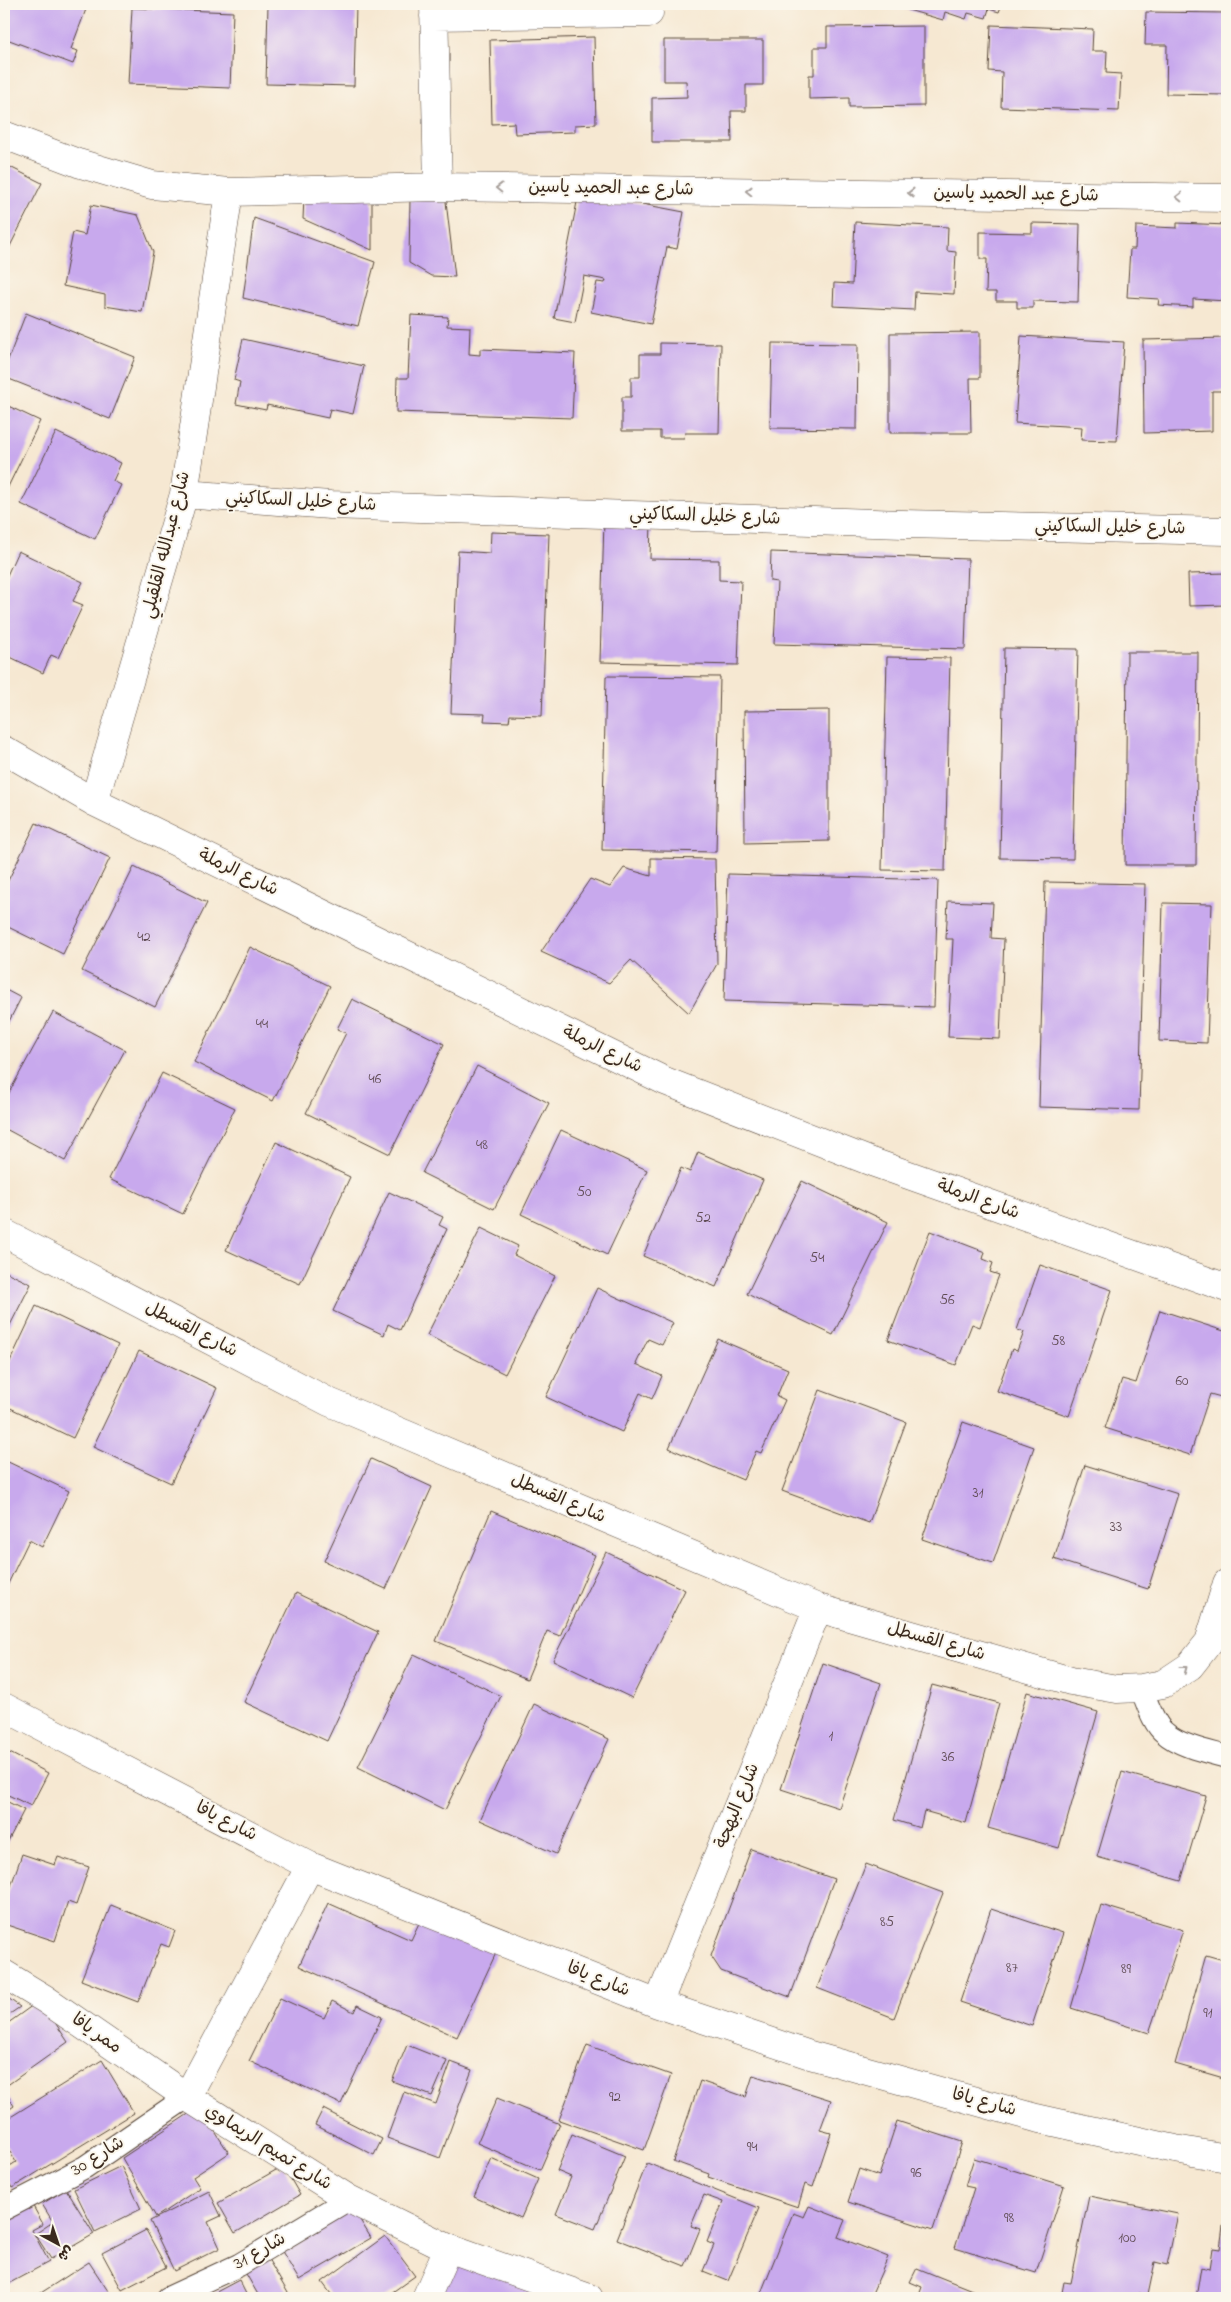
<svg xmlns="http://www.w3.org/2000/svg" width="1231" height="2302" font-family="'Indie Flower','Playpen Sans Arabic',sans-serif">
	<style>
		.building { fill: #c8a9ed }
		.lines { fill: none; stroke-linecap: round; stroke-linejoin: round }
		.service-casing { stroke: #574639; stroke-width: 24 }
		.minor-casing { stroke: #574639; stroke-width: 29 }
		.service { stroke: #fff; stroke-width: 22 }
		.minor { stroke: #fff; stroke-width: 28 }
		.oneway { stroke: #a79f9a }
		.labels { text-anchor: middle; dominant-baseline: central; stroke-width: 4; stroke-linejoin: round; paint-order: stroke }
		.number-label { font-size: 15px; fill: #5e4a52 }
		.street-label { font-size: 18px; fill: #3b2a1e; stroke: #fbf7ec }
	</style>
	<rect width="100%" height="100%" fill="#fbf7ec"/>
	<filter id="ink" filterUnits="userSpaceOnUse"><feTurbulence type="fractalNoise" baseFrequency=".02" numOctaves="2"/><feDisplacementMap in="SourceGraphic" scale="10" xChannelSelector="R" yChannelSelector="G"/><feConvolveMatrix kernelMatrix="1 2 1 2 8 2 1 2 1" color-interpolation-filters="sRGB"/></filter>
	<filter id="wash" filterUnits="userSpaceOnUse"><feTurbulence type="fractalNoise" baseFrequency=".0096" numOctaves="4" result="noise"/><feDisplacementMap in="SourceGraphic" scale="20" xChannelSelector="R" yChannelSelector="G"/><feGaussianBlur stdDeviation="1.12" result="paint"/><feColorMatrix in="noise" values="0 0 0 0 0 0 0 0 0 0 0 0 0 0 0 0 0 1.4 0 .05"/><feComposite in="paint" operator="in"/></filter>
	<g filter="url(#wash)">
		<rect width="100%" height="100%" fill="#f6e8d2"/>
		<g id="blocks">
			<path class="building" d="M4 4H88L71 49 78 51 73 64 4 38Z
				M268 4 356 5 354 86 266 84Z
				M887 4H1002L999 12 989 9 986 18 968 13 966 19 945 12 943 20Z
				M132 8 233 12 230 88 128 84Z
				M1146 12 1227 13V95L1166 94 1167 45H1145Z
				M991 25 1093 29 1092 51H1107L1106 73 1121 74 1119 111 1001 107 1002 72 989 71Z
				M924 26V106L849 107V98L809 99V75H814V47H827V27Z
				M594 37 596 124 575 125V132L515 134 514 123 492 124 490 40Z
				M664 40H763V85H746V111H731L732 142H652V98L687 97 686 81H664Z
				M4 164 42 183 4 258Z
				M579 192 684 212 677 249 667 247 651 324 591 312 597 282 605 283 606 280 584 276 575 322 554 318Z
				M445 193 455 277 431 276 409 263 410 198Z
				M304 197 372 198V250L303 219Z
				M91 205 138 215 153 252 142 312 105 306V295L63 286 73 232 85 235Z
				M254 218 375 262 358 326 243 298Z
				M855 222 948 227 947 251 956 252 954 294 915 292 914 310 833 306 834 283 852 284Z
				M1032 223 1080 224 1078 302 1033 301V308H1017V301H996V292H986L987 259H980V232L1032 233Z
				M1177 223 1227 225V301L1193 299V307L1158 305 1159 299 1127 297 1130 249H1135L1136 226 1177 228Z
				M26 313 135 357 110 419 4 377V370Z
				M411 315 448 317 447 326 470 327 469 354 480 355V349L575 353 572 418 396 412 397 378H408Z
				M980 332V378H970L971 433H890V333Z
				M1021 336 1124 342 1117 441 1081 440 1082 427 1015 423Z
				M1227 338V391H1212V431L1144 433 1143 340Z
				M243 339 364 366 353 414 330 409 328 418 267 405 266 410 236 404 240 382 234 380Z
				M660 343 721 344 719 433H685L684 438H660V431H622V397H631V377H640V354H660Z
				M772 343 858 344 857 429 770 428Z
				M4 404 40 421 5 493 4 492Z
				M56 432 121 463 113 481 121 485 95 539 21 504Z
				M604 520 651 521 650 559 719 560V580L741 581 738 665 600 662Z
				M491 532 549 534 542 716 510 715 509 722 484 721 485 714 451 713 458 551 490 553Z
				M18 551 83 582 73 601 83 605 58 658 51 655 43 673 4 654V582Z
				M771 552 968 559 965 649 774 644 777 582 770 581Z
				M1227 573V605L1189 606 1188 574Z
				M1004 648 1078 649 1073 859 1000 858Z
				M1127 652H1198L1196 865H1125Z
				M887 657 950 658 945 871 882 870Z
				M606 676 720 677 716 852 602 850Z
				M829 710V841L745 843 744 711Z
				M36 823 110 858 63 954 4 925V889Z
				M651 858 715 859 717 964 689 1013 631 960 609 983 541 952 590 879 610 887 624 868 651 876Z
				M134 867 207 903 155 1007 82 971Z
				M728 874 938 880 934 1007 724 1001Z
				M1045 882 1145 884 1139 1110 1039 1107Z
				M948 901 993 903 991 938 1004 939 1000 1039 948 1037 953 939H946Z
				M1163 903 1212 904 1207 1043 1159 1041Z
				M250 947 330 986 273 1101 194 1062Z
				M4 989 21 998 4 1031Z
				M352 999 444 1044 390 1154 306 1113 346 1033 337 1029Z
				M53 1012 125 1050 65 1161 4 1128V1102Z
				M477 1066 549 1103 494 1209 422 1173Z
				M162 1073 235 1108 183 1214 109 1179Z
				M561 1130 647 1170 607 1255 521 1214Z
				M276 1142 350 1177 300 1284 226 1250Z
				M698 1152 763 1180 716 1287 643 1256 681 1168 690 1172Z
				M802 1181 888 1222 833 1335 747 1294Z
				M389 1192 443 1217 439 1225 447 1229 400 1330 388 1324 384 1335 333 1311Z
				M481 1228 518 1246 514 1255 555 1276 505 1374 427 1335Z
				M930 1231 985 1252 983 1259 993 1263 990 1272 999 1275 980 1327 972 1324 956 1365 888 1340Z
				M1040 1265 1112 1290 1069 1416 997 1391 1012 1349 1017 1351 1024 1332 1017 1330Z
				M4 1271 31 1284 4 1337Z
				M597 1288 673 1323 662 1345 648 1339 636 1364 662 1376 652 1399 640 1393 622 1432 546 1397Z
				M36 1306 118 1345 73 1438 4 1405V1374Z
				M1160 1310 1227 1332V1377L1221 1397 1210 1394 1190 1455 1105 1428 1122 1379 1136 1383Z
				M718 1339 788 1369 777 1396 785 1400 761 1453 756 1451 743 1480 669 1448Z
				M139 1351 217 1388 171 1483 93 1447Z
				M820 1390 906 1422 869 1523 782 1491Z
				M963 1422 1034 1447 993 1563 922 1539Z
				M371 1459 432 1487 386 1589 324 1561Z
				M4 1460 69 1491 42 1547 29 1540 6 1588 4 1586Z
				M1085 1465 1178 1494 1148 1589 1054 1559Z
				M491 1511 595 1555 560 1636 547 1631 527 1679 436 1641Z
				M606 1552 685 1590 632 1698 553 1660Z
				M296 1593 378 1632 327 1741 244 1702Z
				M414 1654 501 1696 445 1810 358 1767Z
				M823 1663 881 1683 839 1808 781 1789Z
				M932 1685 999 1703 966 1823 924 1811 920 1828 894 1820Z
				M1027 1692 1098 1712 1059 1848 988 1828Z
				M534 1704 609 1739 556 1854 480 1820Z
				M4 1750 48 1773 31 1806 4 1793Z
				M1122 1772 1206 1796 1181 1881 1097 1857Z
				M4 1800 24 1810 4 1849Z
				M751 1849 834 1879 790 1997 721 1971 711 1956Z
				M22 1854 55 1865 58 1857 89 1867 76 1905 68 1902 55 1941 4 1924V1906Z
				M866 1864 943 1893 894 2018 817 1988Z
				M328 1903 411 1940 421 1919 496 1953 457 2037 299 1966Z
				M111 1905 175 1931 169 1947 161 1944 138 2002 81 1980Z
				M1101 1905 1183 1930 1149 2033 1071 2008Z
				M991 1909 1063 1933 1032 2026 960 2002Z
				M1206 1955 1227 1961V2079L1175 2064Z
				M4 1995 20 2007 4 2018Z
				M280 1998 324 2018 332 2001 354 2012 357 2005 382 2017 341 2104 249 2061Z
				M40 2000 68 2042 6 2086 4 2082V2026Z
				M407 2045 447 2061 432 2096 392 2081Z
				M587 2045 671 2075 644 2150 559 2120Z
				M102 2060 134 2113 12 2188 4 2174V2170L16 2162 4 2142V2121Z
				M451 2062 472 2070 440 2158 387 2138 404 2092 436 2104Z
				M753 2075 831 2100 820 2130 831 2133 813 2187 805 2184 798 2207 708 2177 709 2174 673 2161 700 2081 746 2097Z
				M4 2089 14 2106 4 2113Z
				M497 2098 560 2124 540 2170 477 2143Z
				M199 2107 229 2153 193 2177 200 2188 156 2217 122 2158Z
				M323 2109 382 2139 374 2155 315 2125Z
				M897 2121 962 2142 933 2230 848 2202 859 2169 879 2176Z
				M572 2134 625 2156 595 2229 556 2214 571 2177 557 2171Z
				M491 2158 538 2179 521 2218 474 2197Z
				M974 2158 1064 2186 1036 2273 955 2248 974 2188 965 2186Z
				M647 2163 759 2208 728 2281 703 2271 714 2245 707 2242 723 2202 704 2195 691 2226 700 2229 685 2266 617 2239Z
				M121 2166 141 2209 95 2232 74 2189Z
				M283 2166 300 2195 235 2233 218 2203Z
				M66 2189 94 2234 51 2259 35 2234 53 2222 42 2204Z
				M209 2191 221 2216 208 2222 220 2248 174 2271 150 2221Z
				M1089 2196 1178 2214 1167 2265 1155 2262 1148 2295 1139 2293 1138 2298H1061L1064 2282 1071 2283Z
				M29 2199 43 2224 32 2230 49 2262 4 2286V2213Z
				M351 2205 371 2238 299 2280 280 2248Z
				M809 2206 845 2220 838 2237 888 2257 870 2298H759L793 2213 804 2217Z
				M1223 2226 1227 2227V2298H1196L1201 2267 1210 2269 1213 2248 1220 2249Z
				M146 2230 166 2267 122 2290 102 2253Z
				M385 2236 415 2276 384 2298H334L322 2282Z
				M450 2257 569 2298H435Z
				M268 2259 291 2298H260L245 2272Z
				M89 2262 112 2297 33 2298Z
				M917 2268 992 2298H918L922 2287 910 2282Z
				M239 2280 248 2298H205Z"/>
		</g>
	</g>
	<g filter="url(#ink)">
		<use href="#blocks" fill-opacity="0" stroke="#574639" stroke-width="1"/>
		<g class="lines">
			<defs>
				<path id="service" d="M1141 1688C1147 1702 1153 1724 1165 1733 1179 1746 1209 1752 1227 1757
					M4 2209 85 2167 187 2097
					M168 2298 239 2265 349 2199"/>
				<path id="minor" d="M434 4 438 187
					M434 16 649 13
					M4 135 78 163 152 185 229 192 438 187 1227 198
					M184 494 330 505 903 524 1227 531
					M4 750 94 802 665 1081 872 1162 1227 1288
					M94 802 184 494 229 192
					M4 1233 329 1402 818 1608 1071 1681 1117 1689 1141 1688 1163 1684 1190 1666 1209 1642 1227 1583
					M4 1707 310 1866 658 2004 810 2055 1036 2118 1175 2149 1227 2158
					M4 1974 45 1999 187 2097 349 2199 448 2248 589 2298
					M658 2004 818 1608
					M187 2097 310 1866
					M426 2298 448 2248"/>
			</defs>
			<use href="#service" class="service-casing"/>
			<use href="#minor" class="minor-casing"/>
			<use href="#service" class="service"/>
			<use href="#minor" class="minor"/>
		</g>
		<defs><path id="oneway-chevron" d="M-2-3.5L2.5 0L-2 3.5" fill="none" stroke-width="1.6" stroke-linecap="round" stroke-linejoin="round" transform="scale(1.25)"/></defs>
		<g class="oneway">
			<use href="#oneway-chevron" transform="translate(499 188) rotate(-179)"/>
			<use href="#oneway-chevron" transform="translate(749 191) rotate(-179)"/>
			<use href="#oneway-chevron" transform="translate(911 193) rotate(-179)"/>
			<use href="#oneway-chevron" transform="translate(1179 197) rotate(-179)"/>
			<use href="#oneway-chevron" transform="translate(1184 1669) rotate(-37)"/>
		</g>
	</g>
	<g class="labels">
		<g class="number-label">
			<text x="144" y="937">42</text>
			<text x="262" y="1024">44</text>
			<text x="375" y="1079">46</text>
			<text x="482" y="1145">48</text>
			<text x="584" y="1192">50</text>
			<text x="703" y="1218">52</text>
			<text x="817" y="1258">54</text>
			<text x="947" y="1300">56</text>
			<text x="1058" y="1341">58</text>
			<text x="1182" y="1381">60</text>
			<text x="978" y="1493">31</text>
			<text x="1116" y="1527">33</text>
			<text x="831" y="1736">1</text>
			<text x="948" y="1757">36</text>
			<text x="887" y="1922">85</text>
			<text x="1012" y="1968">87</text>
			<text x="1126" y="1969">89</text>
			<text x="1208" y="2013">91</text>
			<text x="615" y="2097">92</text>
			<text x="752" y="2147">94</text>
			<text x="916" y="2173">96</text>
			<text x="1009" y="2218">98</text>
			<text x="1127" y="2238">100</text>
		</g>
		<g class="street-label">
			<text transform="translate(611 189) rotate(1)">شارع عبد الحميد ياسين</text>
			<text transform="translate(1016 195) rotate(1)">شارع عبد الحميد ياسين</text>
			<text transform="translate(301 502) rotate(3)">شارع خليل السكاكيني</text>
			<text transform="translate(705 517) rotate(2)">شارع خليل السكاكيني</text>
			<text transform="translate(1110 528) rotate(1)">شارع خليل السكاكيني</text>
			<text transform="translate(167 545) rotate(-76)">شارع عبدالله القلقيلي</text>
			<text transform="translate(238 873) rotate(26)">شارع الرملة</text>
			<text transform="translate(602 1050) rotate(26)">شارع الرملة</text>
			<text transform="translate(978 1200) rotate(20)">شارع الرملة</text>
			<text transform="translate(191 1330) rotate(27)">شارع القسطل</text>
			<text transform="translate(558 1499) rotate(23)">شارع القسطل</text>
			<text transform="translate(936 1642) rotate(16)">شارع القسطل</text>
			<text transform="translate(738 1806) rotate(-68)">شارع البهجة</text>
			<text transform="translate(226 1822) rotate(27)">شارع يافا</text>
			<text transform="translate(598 1980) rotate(22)">شارع يافا</text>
			<text transform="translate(96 2034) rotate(35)">ممر يافا</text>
			<text transform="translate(984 2103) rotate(15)">شارع يافا</text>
			<text transform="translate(268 2148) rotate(32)">شارع تميم الريماوي</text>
			<text transform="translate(98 2157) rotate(-32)">شارع 30</text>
			<text transform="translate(260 2252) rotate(-30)">شارع 31</text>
		</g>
	</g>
	<rect width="1231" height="2302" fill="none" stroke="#fbf7ec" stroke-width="20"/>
	<g transform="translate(58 2244) rotate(140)" stroke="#fbf7ec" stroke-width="4" paint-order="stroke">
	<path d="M0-4L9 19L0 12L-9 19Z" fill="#3b2a1e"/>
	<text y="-8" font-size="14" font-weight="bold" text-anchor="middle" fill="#3b2a1e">ش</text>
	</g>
</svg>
